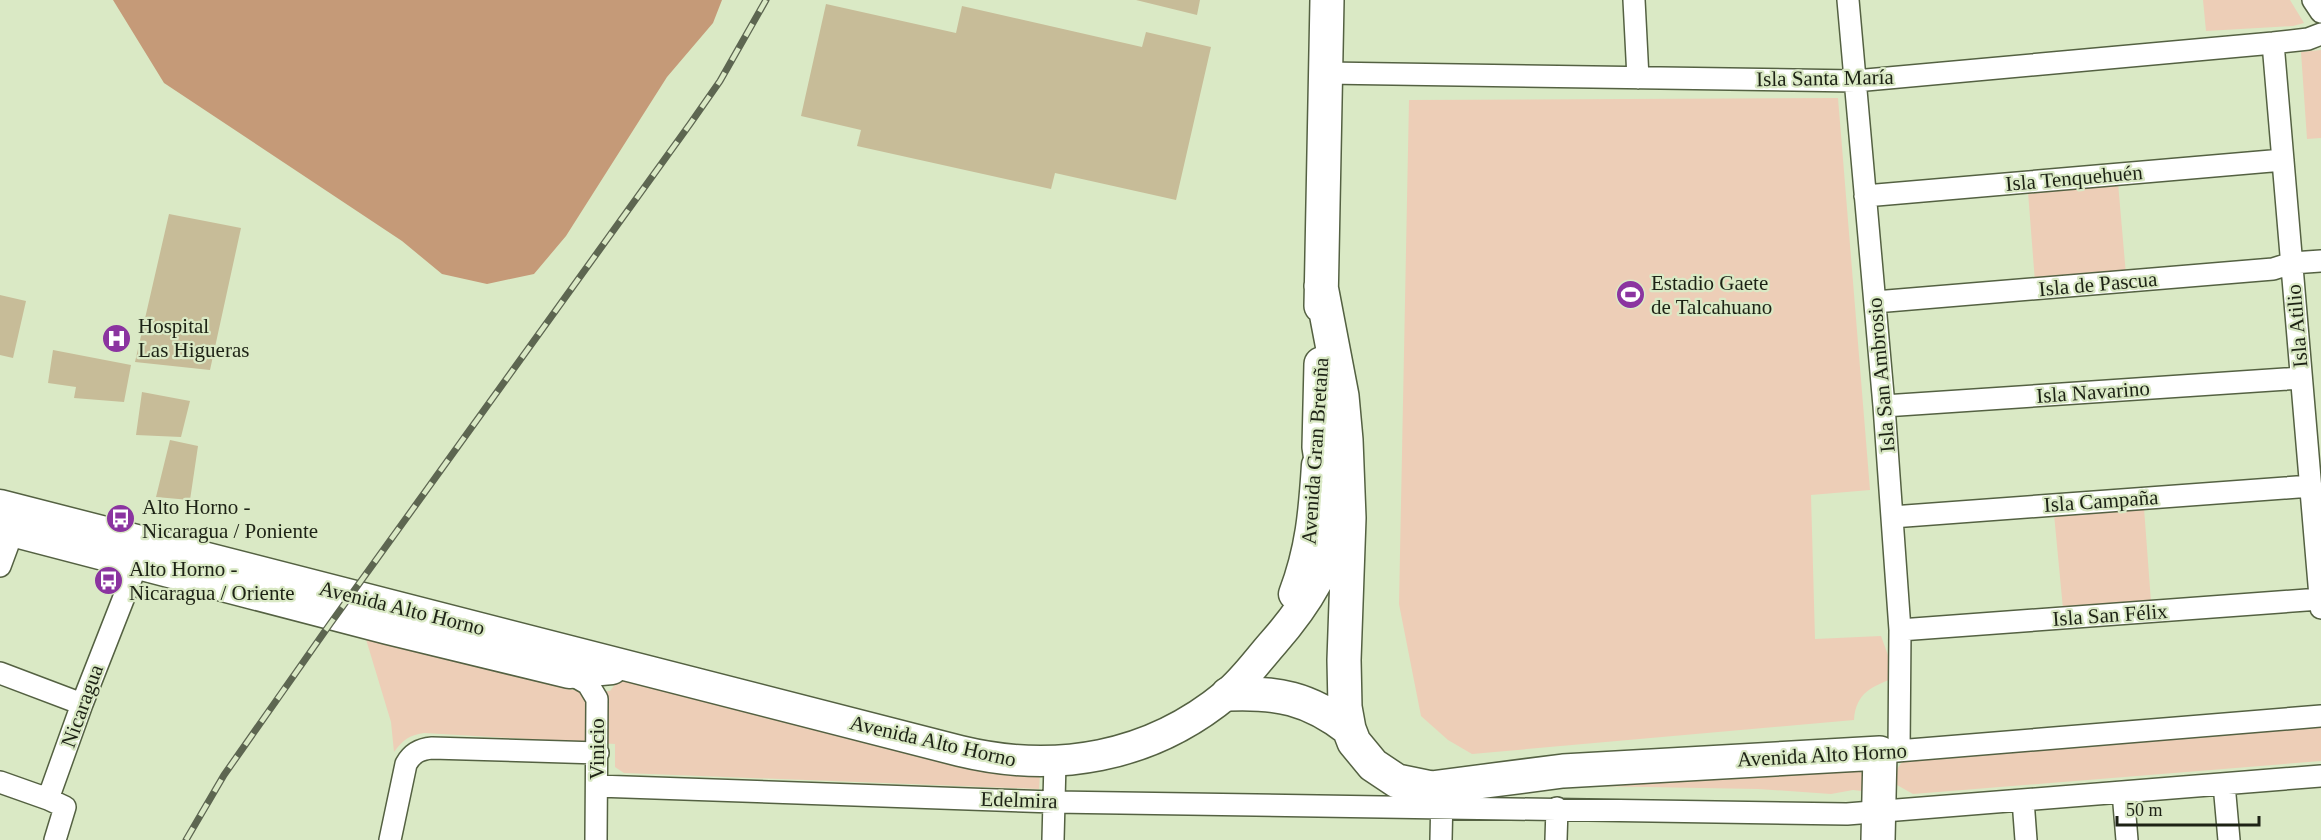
<svg xmlns="http://www.w3.org/2000/svg" width="2321" height="840" font-family="Georgia,serif">
	<style>
		.green { fill: #edceb7 }
		.forest { fill: #c59a78 }
		.building { fill: #c7bc98 }
		.lines { fill: none; stroke-linecap: round; stroke-linejoin: round }
		.street-casing { stroke: #546142; stroke-width: 24 }
		.secondary-casing { stroke: #546142; stroke-width: 33 }
		.primary-casing { stroke: #546142; stroke-width: 36 }
		.street { stroke: #fff; stroke-width: 21 }
		.secondary { stroke: #fff; stroke-width: 30 }
		.primary { stroke: #fff; stroke-width: 33 }
		.rail-casing { stroke: #5d6651; stroke-width: 7 }
		.rail { stroke: #dae9c5; stroke-width: 4.5; stroke-dasharray: 14; stroke-linecap: butt }
		.labels { text-anchor: middle; dominant-baseline: central; stroke-width: 4.5; stroke-linejoin: round; paint-order: stroke }
		.street-label { font-size: 21px; fill: #1d2215; stroke: #dae9c5 }
		.poi-label { font-size: 21px; fill: #1d2215; stroke: #dae9c5; text-anchor: start }
	</style>
	<rect width="100%" height="100%" fill="#dae9c5"/>
	<path class="green" d="M2203 0H2290L2304 23 2293 26 2206 31Z
		M2321 50V138L2307 139 2301 52Z
		M1838 98 1870 490 1811 495 1815 639 1881 636 1896 677C1872 687 1856 692 1854 720L1472 754 1448 740 1421 716 1399 604 1409 100Z
		M2118 183 2126 275 2035 282 2028 192Z
		M2144 508 2151 602 2063 609 2054 514Z
		M365 636 585 693 610 691 617 682 632 679 995 773 1040 774 1039 789 624 773 615 767V744L424 733C409 735 403 740 394 752L391 722Z
		M2321 722V761L1913 794 1897 785C1895 773 1896 768 1905 759Z
		M1857 770 1865 775 1878 793 1853 790 1831 794 1758 789 1533 785Z"/>
	<path class="forest" d="M113 0H722L713 23 667 77 566 236 534 274 487 284 442 274 402 241 164 83Z"/>
	<path class="building" d="M1136 0H1200L1197 15Z
		M826 4 956 33 962 6 1142 47 1146 32 1211 47 1176 200 1055 173 1051 189 857 146 861 130 801 116Z
		M169 214 241 228 210 370 135 362Z
		M0 295 26 301 13 358 0 355Z
		M53 350 131 365 124 402 74 398 76 387 48 383Z
		M142 392 190 401 181 437 136 435Z
		M170 440 198 446 190 500 156 497Z"/>
	<g class="lines">
		<defs>
			<path id="street" d="M1634 0 1638 78
				M1848 0 1884 406 1900 630 1899 751
				M2313 0 2321 12
				M2273 43 2321 608
				M1326 73 1855 81 2273 43 2308 39 2321 34
				M1865 196 2283 160
				M1875 302 2273 269 2292 263 2321 261
				M1884 406 2301 378
				M1892 517 2311 486
				M0 566 13 531
				M1900 630 2320 599
				M0 673 82 704
				M569 673 588 684 597 699 596 840
				M1885 752 2321 716
				M0 782 48 799
				M2224 784 2229 840
				M597 786 1054 802 1847 814 2321 776
				M2123 792 2127 840
				M2023 800 2026 840
				M55 840 65 807 48 799 82 704 137 564
				M390 840 406 764C412 753 420 749 432 748L598 753
				M1053 840 1055 762
				M1441 840 1442 794
				M1556 840 1557 808"/>
			<path id="secondary" d="M0 505 960 751C1055 774 1150 758 1227 694 1244 680 1258 660 1273 643 1309 602 1330 566 1342 512
				M0 528 388 629 569 673 612 669
				M1294 594C1311 549 1314 512 1317 465"/>
			<path id="primary" d="M1321 286 1342 396 1346 440 1349 518 1344 660 1345 707 1349 729 1354 742 1373 765 1397 781 1431 788 1563 771 1880 753 1878 840
				M1321 306 1327 0
				M1321 364 1319 447 1323 473 1337 523
				M1228 694C1277 692 1309 698 1349 729"/>
		</defs>
		<use href="#street" class="street-casing"/>
		<use href="#secondary" class="secondary-casing"/>
		<use href="#primary" class="primary-casing"/>
		<use href="#street" class="street"/>
		<use href="#secondary" class="secondary"/>
		<use href="#primary" class="primary"/>
		<defs>
			<path id="rail" d="M186 840 224 775 330 624 690 124 720 81 766 0"/>
		</defs>
		<use href="#rail" class="rail-casing"/>
		<use href="#rail" class="rail"/>
	</g>
	<defs>
		<symbol id="stadium-disc" viewBox="-11 -11 22 22"><circle r="9.5" fill="#8b34a0" stroke="#dae9c5"/><path d="M0-5a6.5 5 0 1 0 0 10a6.5 5 0 1 0 0-10ZM-3.5-1.8h7v3.6h-7Z" fill="#fff"/></symbol>
		<symbol id="hospital-disc" viewBox="-11 -11 22 22"><circle r="9.5" fill="#8b34a0" stroke="#dae9c5"/><path d="M-5-5h3v3.5h4V-5h3V5h-3V1.5h-4V5h-3Z" fill="#fff"/></symbol>
		<symbol id="bus-disc" viewBox="-11 -11 22 22"><circle r="9.5" fill="#8b34a0" stroke="#dae9c5"/><path d="M-5-6H5V4H4V6H2V4H-2V6H-4V4H-5ZM-3.5-4V0h7V-4ZM-3.5 1.2v1.5H-2V1.2ZM2 1.2v1.5H3.5V1.2Z" fill="#fff"/></symbol>
	</defs>
	<g fill-rule="evenodd">
		<use href="#stadium-disc" x="1614" y="278" width="33" height="33"/>
		<use href="#hospital-disc" x="100" y="322" width="33" height="33"/>
		<use href="#bus-disc" x="104" y="502" width="33" height="33"/>
		<use href="#bus-disc" x="92" y="564" width="33" height="33"/>
	</g>
	<g class="labels">
		<g class="street-label">
			<text transform="translate(1825 78) rotate(-1)">Isla Santa María</text>
			<text transform="translate(2074 178) rotate(-5)">Isla Tenquehuén</text>
			<text transform="translate(2098 284) rotate(-5)">Isla de Pascua</text>
			<text transform="translate(2297 326) rotate(-95)">Isla Atilio</text>
			<text transform="translate(1881 375) rotate(-95)">Isla San Ambrosio</text>
			<text transform="translate(2093 392) rotate(-4)">Isla Navarino</text>
			<text transform="translate(1315 451) rotate(-86)">Avenida Gran Bretaña</text>
			<text transform="translate(2101 501) rotate(-4)">Isla Campaña</text>
			<text transform="translate(402 608) rotate(14)">Avenida Alto Horno</text>
			<text transform="translate(2110 615) rotate(-4)">Isla San Félix</text>
			<text transform="translate(82 706) rotate(-70)">Nicaragua</text>
			<text transform="translate(933 741) rotate(13)">Avenida Alto Horno</text>
			<text transform="translate(597 749) rotate(-90)">Vinicio</text>
			<text transform="translate(1822 755) rotate(-3)">Avenida Alto Horno</text>
			<text transform="translate(1019 800) rotate(2)">Edelmira</text>
		</g>
		<g class="poi-label">
			<text x="1651" y="283">Estadio Gaete<tspan x="1651" dy="24">de Talcahuano</tspan></text>
			<text x="138" y="326">Hospital<tspan x="138" dy="24">Las Higueras</tspan></text>
			<text x="142" y="507">Alto Horno -<tspan x="142" dy="24">Nicaragua / Poniente</tspan></text>
			<text x="129" y="569">Alto Horno -<tspan x="129" dy="24">Nicaragua / Oriente</tspan></text>
		</g>
	</g>
	<path d="M2117 816v9h142v-9" fill="none" stroke="#1d2215" stroke-width="3"/>
	<text x="2126" y="816" font-size="18" fill="#1d2215" stroke="#dae9c5" stroke-width="4.5" paint-order="stroke">50 m</text>
</svg>
